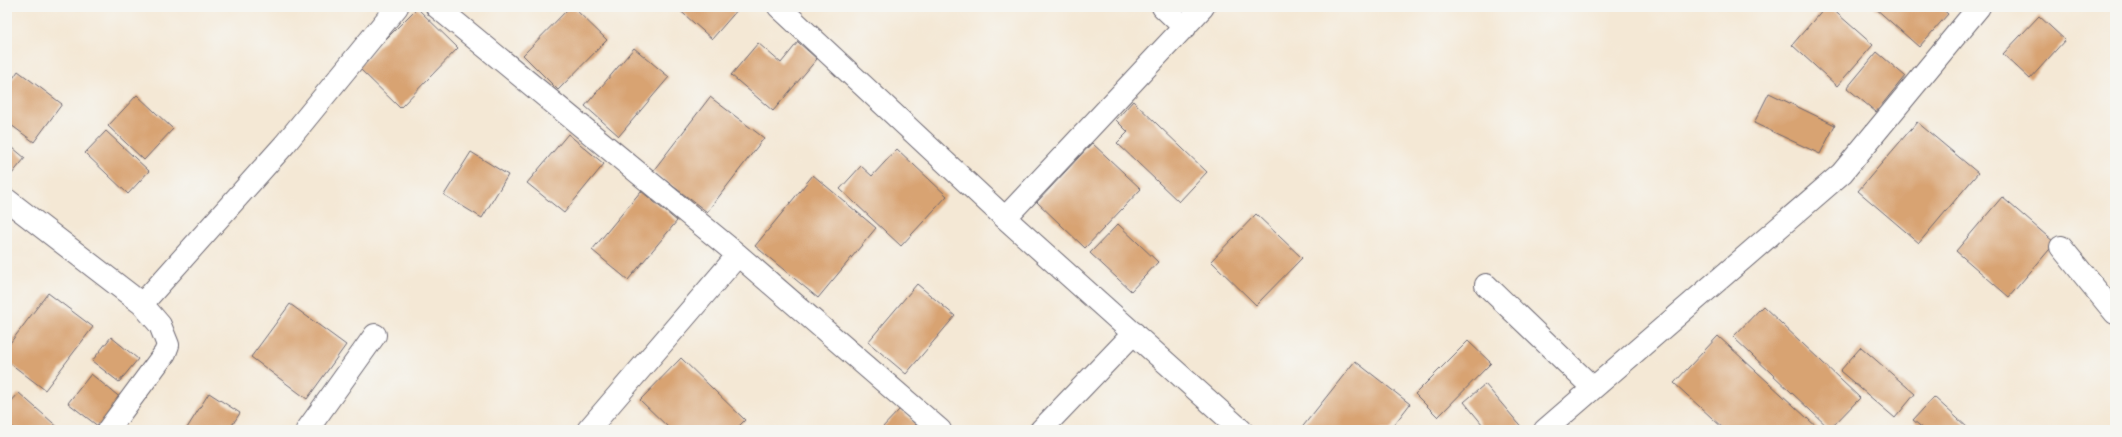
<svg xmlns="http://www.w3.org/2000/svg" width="2122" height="437" font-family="Mynerve,sans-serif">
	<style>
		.building { fill: #d8a372 }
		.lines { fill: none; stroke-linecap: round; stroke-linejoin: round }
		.minor-casing { stroke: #6c6771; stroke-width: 24 }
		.minor { stroke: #fff; stroke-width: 22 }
	</style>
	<rect width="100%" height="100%" fill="#f6f6f2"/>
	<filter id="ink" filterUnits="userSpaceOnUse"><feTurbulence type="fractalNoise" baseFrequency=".025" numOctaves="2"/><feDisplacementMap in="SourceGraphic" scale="8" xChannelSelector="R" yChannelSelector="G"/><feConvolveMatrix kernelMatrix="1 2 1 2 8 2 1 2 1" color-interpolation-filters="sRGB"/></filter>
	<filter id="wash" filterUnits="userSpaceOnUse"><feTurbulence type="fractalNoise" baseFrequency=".012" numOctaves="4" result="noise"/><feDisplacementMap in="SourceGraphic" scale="16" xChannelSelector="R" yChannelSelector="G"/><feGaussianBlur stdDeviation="0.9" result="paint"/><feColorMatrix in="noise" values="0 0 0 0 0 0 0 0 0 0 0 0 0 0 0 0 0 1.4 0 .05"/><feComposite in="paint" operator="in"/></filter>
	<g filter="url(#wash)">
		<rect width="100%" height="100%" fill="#f4e8d5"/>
		<g id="blocks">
			<path class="building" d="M570 7H573L607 40 558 90 523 55Z
				M676 7H737L739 8 712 39Z
				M1825 7H1830L1873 45 1837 86 1792 45Z
				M1874 7H1940L1948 14 1919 47Z
				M417 8 458 48 400 108 358 67Z
				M2039 16 2065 40 2030 79 2003 54Z
				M798 42 817 59 773 111 731 75 758 43 781 63Z
				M634 48 669 77 619 136 585 106Z
				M1877 52 1905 76 1876 112 1847 88Z
				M18 71 62 104 34 142 7 122V87Z
				M1769 93 1835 125 1820 154 1754 123Z
				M137 95 173 129 144 160 108 126Z
				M710 97 764 138 707 212 653 171Z
				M1133 101 1207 172 1179 202 1117 143 1128 132 1116 120Z
				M1917 122 1978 173 1919 243 1858 191Z
				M106 131 149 171 128 194 85 153Z
				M568 134 604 164 564 213 527 183Z
				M7 143 25 158 7 180Z
				M1092 143 1141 189 1085 248 1037 202Z
				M897 149 947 196 901 246 840 189 861 166 872 176Z
				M471 152 508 175 482 218 444 195Z
				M813 175 876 228 818 298 755 246Z
				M641 191 677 221 628 280 592 250Z
				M2002 197 2055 243 2009 297 1956 251Z
				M1256 214 1302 258 1256 305 1211 261Z
				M1118 224 1158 262 1131 291 1090 253Z
				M917 284 955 316 906 374 868 342Z
				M48 293 93 327 45 390 7 361V347Z
				M290 304 346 345 307 399 251 357Z
				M1763 306 1860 398 1830 429 1733 337Z
				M1718 336 1820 430H1725L1674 383Z
				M111 337 138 359 119 382 92 361Z
				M1468 341 1491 363 1438 417 1415 394Z
				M1861 347 1915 394 1895 418 1840 371Z
				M681 358 745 420 735 430H671L640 400Z
				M1355 361 1410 404 1390 430H1300Z
				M91 374 122 399 99 427 68 403Z
				M1485 384 1524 430H1487L1464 402Z
				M19 393 61 430H15L7 423V406Z
				M209 393 240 413 229 430H190L187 428Z
				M1934 397 1968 428 1966 430H1925L1913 420Z
				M900 409 921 430H880Z"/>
		</g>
	</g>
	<g filter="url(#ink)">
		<use href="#blocks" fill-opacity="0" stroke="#6c6771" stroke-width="1"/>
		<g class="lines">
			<defs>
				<path id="minor" d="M437 7 738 255 940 430
					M779 7 1005 218 1241 430
					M1163 7 1185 28
					M7 200 142 304 285 144 397 7
					M1005 218 1203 7
					M2061 247 2115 313
					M1486 285 1593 388
					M108 430 165 353 168 345 160 325 142 304
					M307 430 375 335
					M588 430 738 255
					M1041 430 1134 333
					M1545 430 1842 173 1979 7"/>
			</defs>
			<use href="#minor" class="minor-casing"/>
			<use href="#minor" class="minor"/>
		</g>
	</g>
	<rect width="2122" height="437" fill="none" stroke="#f6f6f2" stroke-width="24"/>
</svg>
